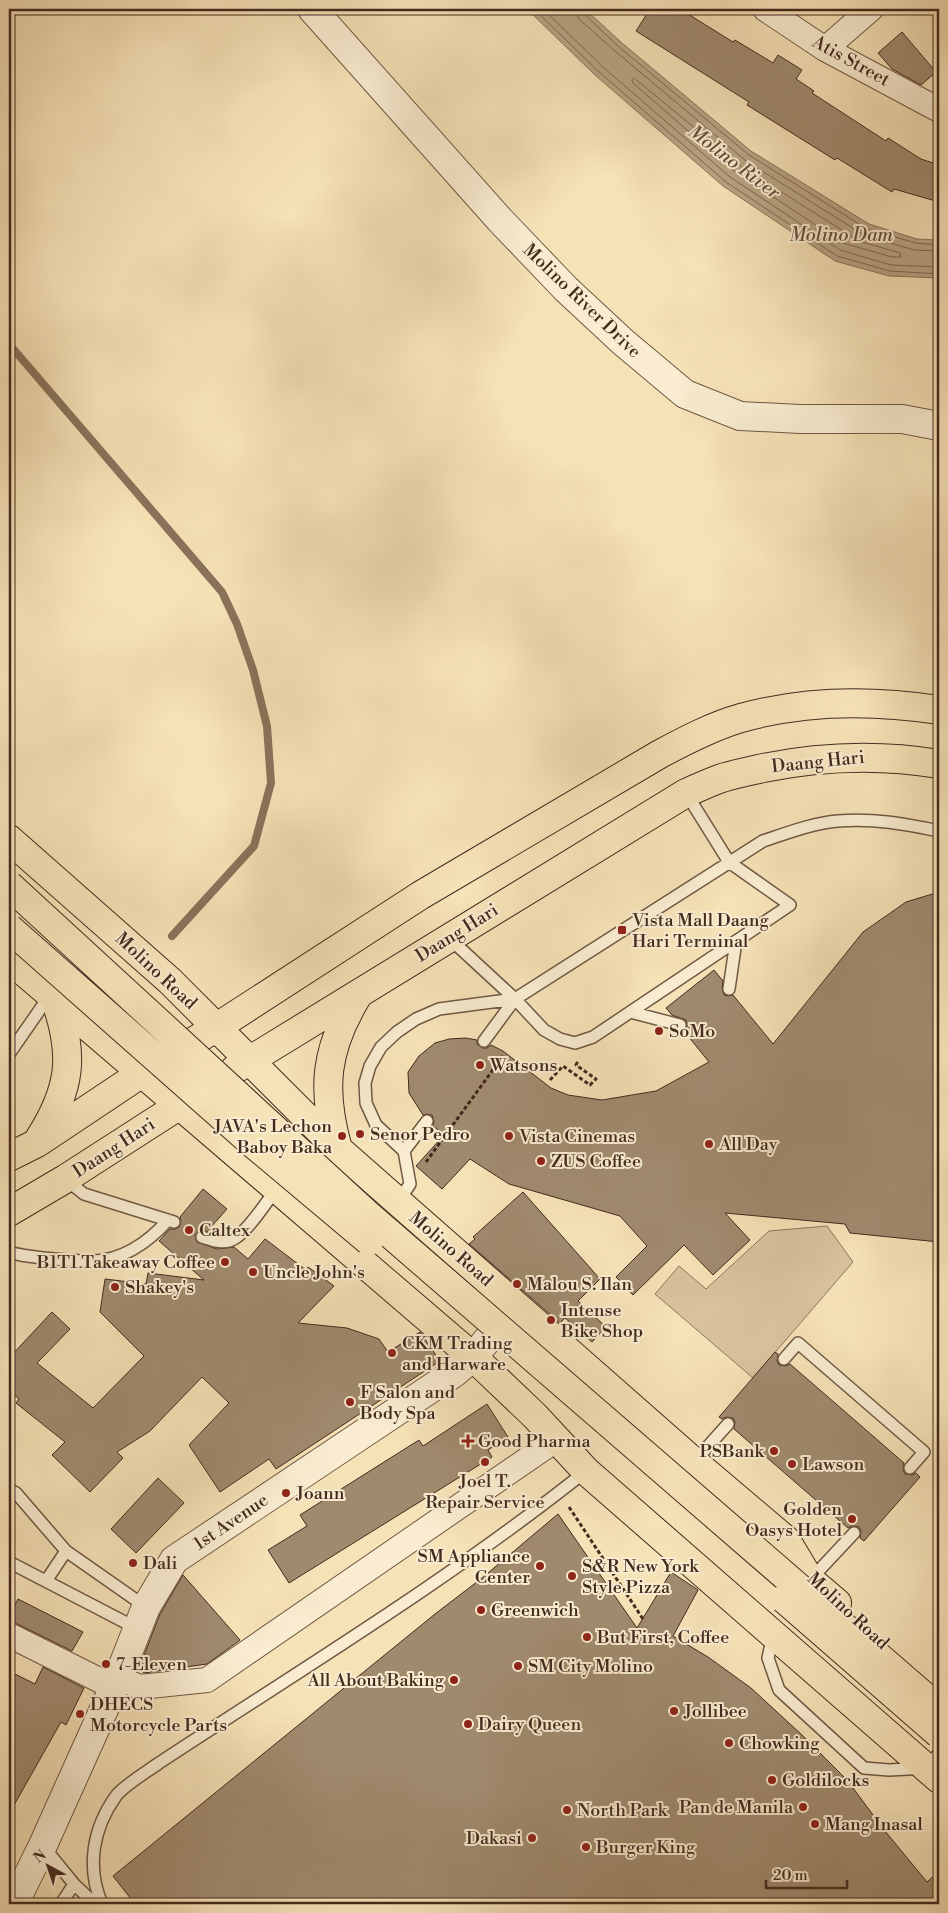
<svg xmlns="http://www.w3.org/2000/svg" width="948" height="1913" font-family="'Libre Bodoni',serif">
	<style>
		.green { fill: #d8c39d; stroke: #8e765e }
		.water { fill: #b9a383; stroke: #8a735b }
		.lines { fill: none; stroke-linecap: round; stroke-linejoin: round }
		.shore { stroke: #7e6650; stroke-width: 1 }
		.stream { stroke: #8a735b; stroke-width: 8 }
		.building { fill: #a08a6e; stroke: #432a1e }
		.service-casing { stroke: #705844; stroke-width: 14 }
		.minor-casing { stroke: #705844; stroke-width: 26 }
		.tertiary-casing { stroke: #705844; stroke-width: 30 }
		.primary-casing { stroke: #432a1e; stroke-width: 30 }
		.path { stroke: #432a1e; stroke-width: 3; stroke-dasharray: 4 2.5; stroke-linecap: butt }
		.service { stroke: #f9ecd0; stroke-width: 11 }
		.minor { stroke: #f9ecd0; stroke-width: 24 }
		.tertiary { stroke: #f9ecd0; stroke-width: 28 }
		.primary { stroke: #f6e2b7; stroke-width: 28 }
		.primary-bridge-casing { stroke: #432a1e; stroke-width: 30; stroke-linecap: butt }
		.primary-bridge { stroke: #f6e2b7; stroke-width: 28 }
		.poi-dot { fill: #8f2418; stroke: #f9ecd0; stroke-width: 2 }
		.labels { text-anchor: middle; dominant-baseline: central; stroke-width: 4; stroke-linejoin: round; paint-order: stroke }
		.street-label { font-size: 18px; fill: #432a1e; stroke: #f9ecd0 }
		.poi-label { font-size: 18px; fill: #432a1e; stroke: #f9ecd0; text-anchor: start }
		.water-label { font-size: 19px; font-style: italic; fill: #664e3c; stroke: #f9ecd0 }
	</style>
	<rect width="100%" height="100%" fill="#f6e2b7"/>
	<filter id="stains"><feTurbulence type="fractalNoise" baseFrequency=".004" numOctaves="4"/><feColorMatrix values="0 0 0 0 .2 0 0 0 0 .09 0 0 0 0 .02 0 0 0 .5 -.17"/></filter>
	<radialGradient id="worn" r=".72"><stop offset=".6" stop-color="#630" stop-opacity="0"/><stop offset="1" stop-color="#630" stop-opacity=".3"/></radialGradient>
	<path class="green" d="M827 1226 853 1262 753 1378 655 1294 679 1266 706 1289 769 1231Z"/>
	<path class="water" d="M527 9H585L622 43 751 151 869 224 917 239 939 240V278L889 276 835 261 723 186 595 75Z"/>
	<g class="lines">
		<path class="shore" d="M534 9 598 71 726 182 837 256 890 271 939 274
			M543 9 603 67 730 177 840 250 891 265 939 267
			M576 9 579 19 615 51 746 161 864 235 914 250 939 251
			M582 9 584 14 619 47 749 155 867 229 916 243 939 245
			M634 78 742 167 859 241 900 253 901 257H892L843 243 734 171 633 83 632 80Z"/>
		<path class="stream" d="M9 344 222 592 237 624 253 670 267 726 271 783 254 846 172 936"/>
	</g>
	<path class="building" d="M650 9H680L733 42 735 40 773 63 778 55 802 70 796 79 814 91 812 93 886 141 888 138 921 159 939 165V202L894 189 892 192 837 158 835 160 747 105 749 102 636 31Z
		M902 32 936 72 921 85 892 69 878 53Z
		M939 892V1242L850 1233 845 1224 725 1213 750 1240 713 1275 684 1245 633 1295 616 1277 647 1246 620 1216 509 1184 470 1159 442 1189 416 1166 444 1135 433 1126 434 1121 432 1115 427 1114 423 1115 409 1093 408 1072 419 1056 435 1043 449 1039 466 1038 477 1040V1044L483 1048H487L491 1045 503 1051 551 1088 568 1095 602 1100 656 1091 709 1062 684 1031 687 1026 686 1020 672 1015 666 1008 714 970 723 981 722 988 724 995 728 996 733 995 773 1044 863 932 906 902Z
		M203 1189 227 1209 210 1228 218 1234 200 1230 195 1235 197 1242 217 1249 234 1247 248 1259 265 1239 306 1270 308 1267 334 1286 298 1323 347 1328 379 1339 388 1352 420 1332 440 1361 276 1469 269 1459 220 1492 189 1445 229 1403 202 1377 150 1431 117 1452 123 1458 90 1492 52 1455 65 1442 16 1403 19 1399 9 1390V1358L52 1312 70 1329 37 1363 93 1408 144 1356 100 1312 105 1279 146 1284 148 1273 204 1280 159 1241 170 1229H175L179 1227 181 1221 180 1217Z
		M523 1192 600 1279 578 1301 606 1327 592 1342 565 1318 560 1323 469 1244 475 1239 473 1237Z
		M775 1352 778 1354 777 1361 779 1365 786 1366 790 1364 904 1463 903 1470 905 1474 912 1475 916 1473 920 1477 864 1541 860 1538 861 1531 859 1527 852 1526 848 1528 734 1429 735 1422 733 1418 726 1417 722 1419 719 1417Z
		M487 1404 508 1437 488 1450 492 1457 289 1583 268 1550 307 1526 300 1515 419 1440 423 1446Z
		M158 1478 184 1503 136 1553 111 1529Z
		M558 1514 637 1628 671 1572 698 1590 673 1636 708 1657 751 1688 802 1735 847 1780 885 1831 927 1882 939 1871V1904H135L113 1876 435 1614 482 1578Z
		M183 1575 240 1640 207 1664 144 1673 139 1668 160 1614Z
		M18 1599 83 1632 72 1651 15 1623 9 1621V1617Z
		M43 1667 84 1688 66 1725 61 1722 9 1814V1671L35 1684Z"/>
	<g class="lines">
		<defs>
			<path id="service" d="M449 938 515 999 544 1030 560 1039 575 1043 593 1037 790 905 729 862 686 793
				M729 989 736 941
				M630 1012 680 1025
				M484 1041 515 999 763 841C787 833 813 823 838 821 873 818 906 824 939 831
				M9 1054 50 995
				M404 1151 427 1121
				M65 1179 84 1194 174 1222
				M398 1202 410 1184 404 1151 376 1125 366 1103 365 1083 370 1066 381 1047 397 1032 416 1019 439 1009 515 999
				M202 1237C211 1240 219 1243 229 1241 244 1238 267 1201 277 1188
				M9 1252C24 1257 38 1257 54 1259 66 1260 77 1261 89 1261 120 1262 148 1243 168 1220
				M784 1359 798 1343 924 1452 910 1468
				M694 1462 728 1424
				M9 1489 16 1493 66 1551 146 1607
				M9 1562 138 1629
				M810 1580 854 1533
				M46 1581 66 1551
				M773 1635 768 1658 779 1690 864 1768 889 1770 927 1768 939 1753
				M43 1846 74 1884 95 1904
				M61 1904 74 1884
				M102 1904C86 1867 93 1828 116 1796 123 1786 148 1771 159 1763 302 1669 452 1578 586 1471"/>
			<path id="minor" d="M765 9 825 49 939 110
				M825 49 871 9
				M9 1635 113 1687
				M118 1678 140 1687 207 1680 557 1439"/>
			<path id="tertiary" d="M312 9 500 220 566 289 623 342 685 394 740 416 800 419H902L939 426
				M14 1904 43 1845 118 1678 146 1607 174 1560 454 1373 473 1357 513 1309"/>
			<path id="primary" d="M9 839 170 981 338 1149 694 1462 786 1540 810 1580 837 1603
				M9 959 473 1357 535 1416 586 1471 939 1779
				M234 1070 686 793C698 788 710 782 722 778 735 774 750 771 763 768 822 756 879 754 939 764
				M39 1139C71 1089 75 1055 55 999
				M338 1149C321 1089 325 1049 358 995
				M9 1157 37 1143 142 1073 217 1027 421 895 660 754C686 740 713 726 741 718 805 700 874 700 939 710
				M9 1212 65 1179 194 1096"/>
		</defs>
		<use href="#service" class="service-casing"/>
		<use href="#minor" class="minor-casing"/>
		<use href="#tertiary" class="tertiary-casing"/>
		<use href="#primary" class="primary-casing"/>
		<path class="path" d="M550 1080 563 1066 590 1085 596 1079 576 1065 578 1061
			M426 1162 503 1056
			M569 1507 643 1619"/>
		<use href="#service" class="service"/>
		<use href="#minor" class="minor"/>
		<use href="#tertiary" class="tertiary"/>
		<use href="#primary" class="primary"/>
		<defs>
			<path id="primary-bridge" d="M9 885 367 1214 939 1709
				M9 928 251 1142 369 1241
				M784 1599 939 1734"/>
		</defs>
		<use href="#primary-bridge" class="primary-bridge-casing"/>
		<use href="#primary-bridge" class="primary-bridge"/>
	</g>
	<g class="poi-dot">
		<rect x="617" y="925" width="10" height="10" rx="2.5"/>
		<circle cx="659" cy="1031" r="5"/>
		<circle cx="480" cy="1065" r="5"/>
		<circle cx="360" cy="1134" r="5"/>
		<circle cx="342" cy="1136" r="5"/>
		<circle cx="509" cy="1136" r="5"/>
		<circle cx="709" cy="1144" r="5"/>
		<circle cx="541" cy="1161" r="5"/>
		<circle cx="189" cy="1230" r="5"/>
		<circle cx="225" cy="1262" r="5"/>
		<circle cx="253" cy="1272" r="5"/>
		<circle cx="517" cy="1284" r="5"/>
		<circle cx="115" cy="1287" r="5"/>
		<circle cx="551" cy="1320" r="5"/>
		<circle cx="392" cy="1353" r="5"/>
		<circle cx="350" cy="1402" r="5"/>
		<path d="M465.5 1433.5h5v5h5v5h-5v5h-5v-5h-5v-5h5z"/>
		<circle cx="774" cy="1451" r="5"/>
		<circle cx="485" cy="1462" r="5"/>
		<circle cx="792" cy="1464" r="5"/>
		<circle cx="286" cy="1493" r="5"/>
		<circle cx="852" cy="1519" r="5"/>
		<circle cx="133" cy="1563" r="5"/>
		<circle cx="540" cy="1566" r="5"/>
		<circle cx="572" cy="1576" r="5"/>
		<circle cx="481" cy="1610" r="5"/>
		<circle cx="587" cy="1637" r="5"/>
		<circle cx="106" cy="1664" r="5"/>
		<circle cx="518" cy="1666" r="5"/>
		<circle cx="454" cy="1680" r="5"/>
		<circle cx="674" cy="1711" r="5"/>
		<circle cx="80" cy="1714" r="5"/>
		<circle cx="468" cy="1724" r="5"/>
		<circle cx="729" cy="1743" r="5"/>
		<circle cx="772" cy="1780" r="5"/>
		<circle cx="803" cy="1807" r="5"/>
		<circle cx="567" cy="1810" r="5"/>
		<circle cx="815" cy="1824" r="5"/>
		<circle cx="532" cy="1838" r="5"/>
		<circle cx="586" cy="1847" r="5"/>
	</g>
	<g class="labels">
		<g class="street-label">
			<text transform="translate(851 61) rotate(29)">Atis Street</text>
			<text transform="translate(582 301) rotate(44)">Molino River Drive</text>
			<text transform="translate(818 762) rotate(-6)">Daang Hari</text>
			<text transform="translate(457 933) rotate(-32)">Daang Hari</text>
			<text transform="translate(156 971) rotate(43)">Molino Road</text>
			<text transform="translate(114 1148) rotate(-33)">Daang Hari</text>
			<text transform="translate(451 1249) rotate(41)">Molino Road</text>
			<text transform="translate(231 1522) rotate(-34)">1st Avenue</text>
			<text transform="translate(848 1611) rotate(43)">Molino Road</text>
		</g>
		<g class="poi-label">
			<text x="632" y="920">Vista Mall Daang<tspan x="632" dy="21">Hari Terminal</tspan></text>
			<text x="669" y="1031">SoMo</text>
			<text x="490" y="1065">Watsons</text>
			<text x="332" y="1126" text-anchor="end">JAVA's Lechon<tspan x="332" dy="21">Baboy Baka</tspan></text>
			<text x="370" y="1134">Senor Pedro</text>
			<text x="519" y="1136">Vista Cinemas</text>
			<text x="719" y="1144">All Day</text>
			<text x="551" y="1161">ZUS Coffee</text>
			<text x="199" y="1230">Caltex</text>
			<text x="215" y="1262" text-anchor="end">B1T1 Takeaway Coffee</text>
			<text x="263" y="1272">Uncle John's</text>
			<text x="527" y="1284">Malou S. Ilan</text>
			<text x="125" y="1287">Shakey's</text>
			<text x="561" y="1310">Intense<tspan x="561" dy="21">Bike Shop</tspan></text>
			<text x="402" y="1343">CKM Trading<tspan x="402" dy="21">and Harware</tspan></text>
			<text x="360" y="1392">F Salon and<tspan x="360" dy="21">Body Spa</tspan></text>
			<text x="478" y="1441">Good Pharma</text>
			<text x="764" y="1451" text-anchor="end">PSBank</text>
			<text x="802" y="1464">Lawson</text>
			<text x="485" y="1481" text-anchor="middle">Joel T.<tspan x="485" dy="21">Repair Service</tspan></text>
			<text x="296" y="1493">Joann</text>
			<text x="842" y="1509" text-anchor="end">Golden<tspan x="842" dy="21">Oasys Hotel</tspan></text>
			<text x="530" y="1556" text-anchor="end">SM Appliance<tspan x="530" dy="21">Center</tspan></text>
			<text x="143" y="1563">Dali</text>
			<text x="582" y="1566">S&amp;R New York<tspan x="582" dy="21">Style Pizza</tspan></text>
			<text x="491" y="1610">Greenwich</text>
			<text x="597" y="1637">But First, Coffee</text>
			<text x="116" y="1664">7-Eleven</text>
			<text x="528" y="1666">SM City Molino</text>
			<text x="444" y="1680" text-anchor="end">All About Baking</text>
			<text x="90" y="1704">DHECS<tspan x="90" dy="21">Motorcycle Parts</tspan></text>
			<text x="684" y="1711">Jollibee</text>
			<text x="478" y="1724">Dairy Queen</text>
			<text x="739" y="1743">Chowking</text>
			<text x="782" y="1780">Goldilocks</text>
			<text x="793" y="1807" text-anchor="end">Pan de Manila</text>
			<text x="577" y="1810">North Park</text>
			<text x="825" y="1824">Mang Inasal</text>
			<text x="522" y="1838" text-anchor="end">Dakasi</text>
			<text x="596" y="1847">Burger King</text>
		</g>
		<g class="water-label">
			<text transform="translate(734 162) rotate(37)">Molino River</text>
			<text x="841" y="235">Molino Dam</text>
		</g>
	</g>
	<rect width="948" height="1913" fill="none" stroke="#f6e2b7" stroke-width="30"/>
	<rect x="10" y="10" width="928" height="1893" fill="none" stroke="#432a1e" stroke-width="2.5"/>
	<rect x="15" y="15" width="918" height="1883" fill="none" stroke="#432a1e"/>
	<g transform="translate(48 1866) rotate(320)" stroke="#f9ecd0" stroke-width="4" paint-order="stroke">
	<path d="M0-4L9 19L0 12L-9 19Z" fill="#432a1e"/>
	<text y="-8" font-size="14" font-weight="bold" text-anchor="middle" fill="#432a1e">N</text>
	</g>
	<path d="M766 1880v8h81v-8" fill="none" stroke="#432a1e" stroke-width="2.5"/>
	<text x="773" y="1880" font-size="15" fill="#432a1e" stroke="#f9ecd0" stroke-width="4" paint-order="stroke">20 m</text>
	<rect width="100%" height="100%" filter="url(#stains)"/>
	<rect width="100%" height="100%" fill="url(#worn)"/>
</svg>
